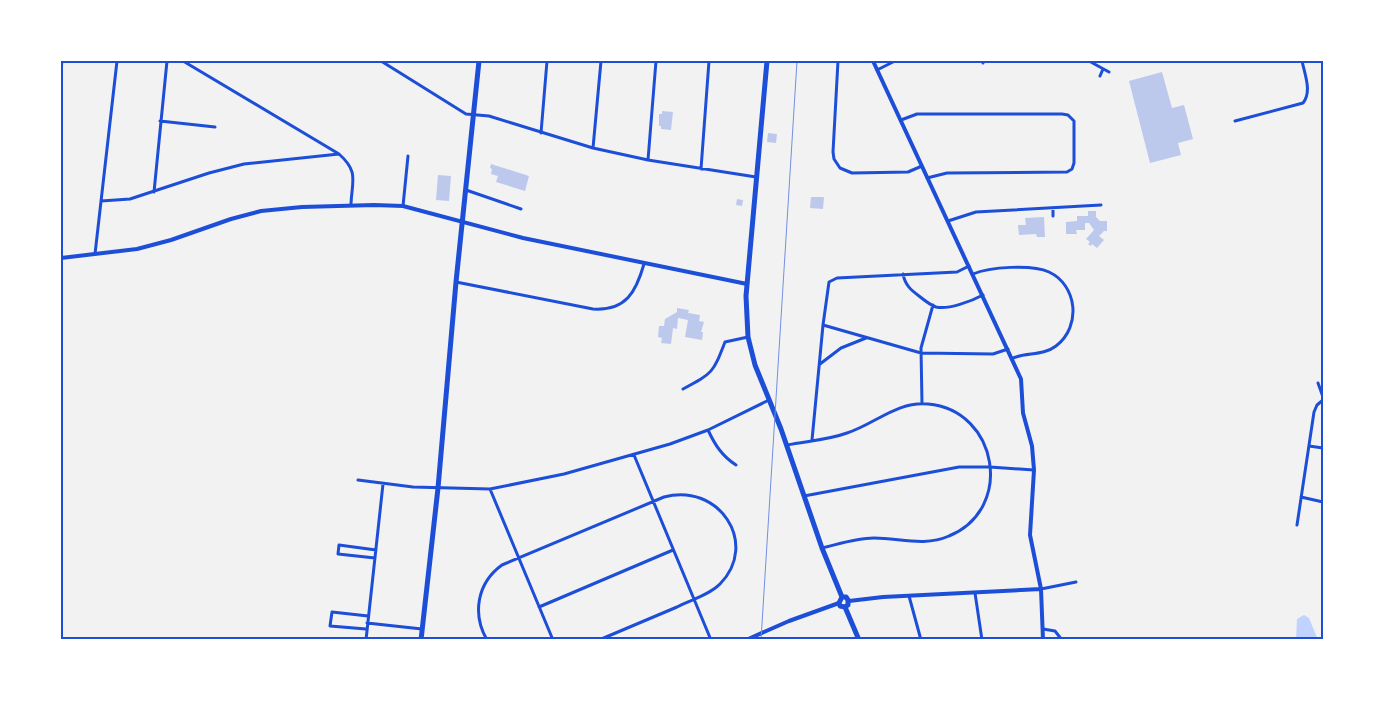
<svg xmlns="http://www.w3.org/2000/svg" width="1384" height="701" font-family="'Fira Sans',sans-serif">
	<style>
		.water { fill: #bfd3fe }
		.building { fill: #bdc9ec }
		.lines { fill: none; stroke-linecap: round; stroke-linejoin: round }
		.minor { stroke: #1d4ed8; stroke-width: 3 }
		.tertiary { stroke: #1d4ed8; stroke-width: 4 }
		.primary { stroke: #1d4ed8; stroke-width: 5 }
		.tram { stroke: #7290e2; stroke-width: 1 }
		.neatline { fill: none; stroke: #1d4ed8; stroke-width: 2 }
	</style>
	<rect width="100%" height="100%" fill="#f2f2f2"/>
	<path class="water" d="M1304 615 1309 618 1318 640H1296L1297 619Z"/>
	<path class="building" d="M1162 72 1172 108 1184 105 1193 139 1178 143 1181 155 1150 163 1129 81Z
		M662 111 673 112 671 130 661 129V126H659V114H662Z
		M768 133 777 134 776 143 767 142Z
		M491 164 529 176 525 191 496 182 498 176 491 174 492 169 490 168Z
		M438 175 451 176 449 201 436 200Z
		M811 197H824L823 209 810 208Z
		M737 199 743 200 742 206 736 205Z
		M1088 211H1096V217L1100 221H1107V231H1104L1099 236 1104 240 1097 248 1092 244 1091 246 1088 244 1090 242 1086 239 1094 230 1089 223H1085V230H1076L1077 234H1066V222L1077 221V216H1088Z
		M1044 217 1045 237H1037L1036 234 1019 235 1018 225H1026L1025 218Z
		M677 308 689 310 688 313 700 315 699 321 704 322 701 332H703L702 340 685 337 688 320 678 318 677 329 673 328 671 344 661 343 662 338 658 337 659 326H664L665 319 677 312Z"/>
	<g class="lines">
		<path class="minor" d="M183 61 339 154C359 172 352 180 351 204
			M381 61 466 114 489 116 593 148 648 160 756 177
			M838 61 833 152 834 159 840 168 852 173 908 172 922 166
			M983 61V63
			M1089 61 1109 72
			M61 69 62 61
			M877 70 895 61
			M1100 76 1103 69
			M901 120 917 114H1062L1068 115 1074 121V163L1072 169 1067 172 947 173 927 178
			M160 121 215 127
			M1235 121 1303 103C1312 92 1305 75 1302 61
			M541 133 547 61
			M593 148 601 61
			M648 160 656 61
			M701 169 709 61
			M466 190 521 209
			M154 192 167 61
			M101 201 130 199 209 173 244 164 339 154
			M403 206 408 156
			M1053 208V216
			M948 221 976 212 1101 205
			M95 254 117 61
			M903 274C905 285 911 290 919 296 924 300 930 305 936 307 948 310 972 301 983 295
			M973 274C989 267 1032 264 1049 272 1077 285 1082 326 1056 346 1043 356 1027 352 1013 358
			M456 282 593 309C626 311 636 292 644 264
			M823 325 921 353 993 354 1008 349
			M820 364 841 348 866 338
			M1318 383 1323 397
			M683 389C713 373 713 373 725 342L748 337
			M922 404 921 348 933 305
			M708 430C715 445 722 456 736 465
			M812 440 823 325 829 282 837 278 957 272 969 266
			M787 445C807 441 828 440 847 433 875 424 897 401 928 404 998 410 1015 509 949 536 924 547 900 538 874 538 856 538 839 544 822 548
			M1309 446 1323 448
			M634 455 711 640
			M358 480 413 487 490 489 564 474 670 444 708 430 769 400
			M490 489 553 640
			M804 496 959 467H990L1034 470
			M1301 497 1323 502
			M1297 525 1314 412 1317 405 1323 400
			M375 558 338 554 339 545 376 550
			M1041 589 1076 582
			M975 593 982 640
			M909 596 921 640
			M539 607 673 550
			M367 623 422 629
			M366 629 330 626 332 612 368 616
			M1043 629 1055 631 1062 640
			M366 640 383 484
			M487 640C472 614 477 583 502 565L664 497C718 482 760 543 720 584 709 595 691 600 677 607 651 618 625 629 599 640"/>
		<path class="tertiary" d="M873 61 1021 379 1023 413 1032 446 1034 470 1030 535 1041 589 1043 640
			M61 258 137 249 171 240 231 219 261 211 302 207 374 205 403 206 523 238 747 284
			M849 601 883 597 1041 589
			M746 640 789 621 839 603"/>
		<path class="primary" d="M767 61 746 296 748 337 755 365 781 429 822 548 842 597
			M842 597H846L848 600V605L845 607
			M842 597 839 603 840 606 845 607
			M845 607 859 640
			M421 640 438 488 456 282 479 61"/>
		<path class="tram" d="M761 640 797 61"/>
	</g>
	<rect width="1384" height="701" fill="none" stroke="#ffffff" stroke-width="125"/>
	<rect x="62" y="62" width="1260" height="576" class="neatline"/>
</svg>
